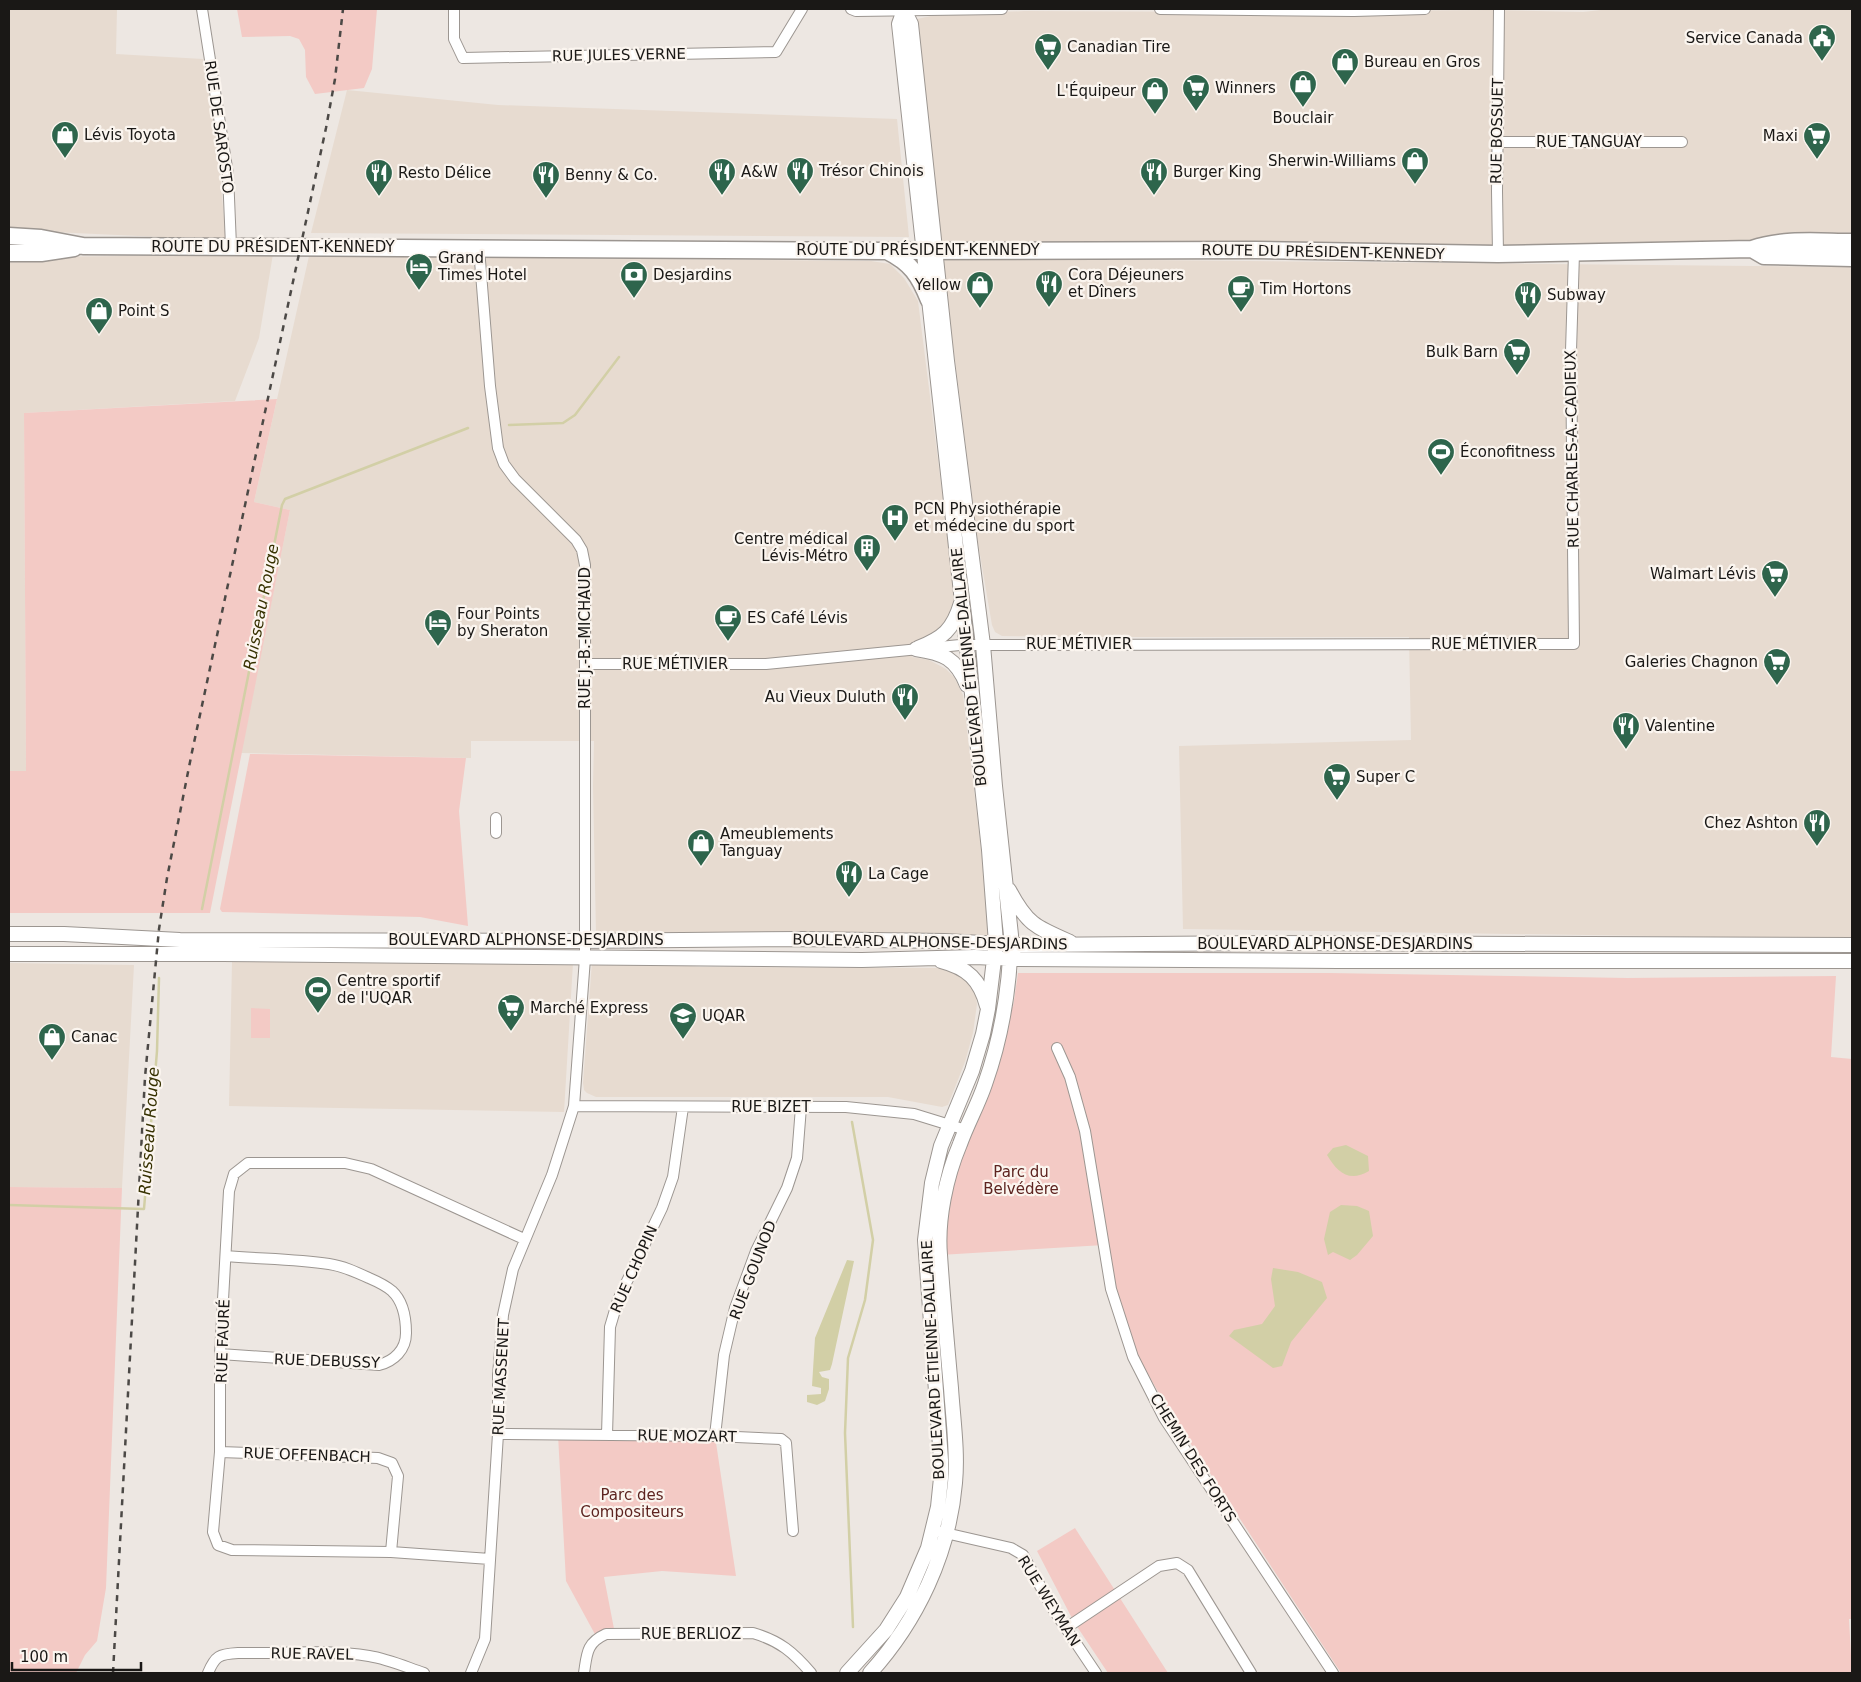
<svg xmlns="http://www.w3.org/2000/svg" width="1861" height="1682" font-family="'DejaVu Sans',sans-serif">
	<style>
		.built { fill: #e7dbd0 }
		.green { fill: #f3cac5 }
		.water { fill: #d2cfa6 }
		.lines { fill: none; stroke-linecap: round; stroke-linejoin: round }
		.stream { stroke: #d2cfa6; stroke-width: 2.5 }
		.street-casing { stroke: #9c9691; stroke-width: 12 }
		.secondary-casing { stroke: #9c9691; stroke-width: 16 }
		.primary-casing { stroke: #9c9691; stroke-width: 19 }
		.street { stroke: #fff; stroke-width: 10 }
		.secondary { stroke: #fff; stroke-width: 14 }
		.primary { stroke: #fff; stroke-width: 16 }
		.rail { stroke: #4c4946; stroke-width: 2.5; stroke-dasharray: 6 6; stroke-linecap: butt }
		.labels { text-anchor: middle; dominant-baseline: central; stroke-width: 4.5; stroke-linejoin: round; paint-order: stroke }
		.poi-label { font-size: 15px; fill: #1a1816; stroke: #fbf5ef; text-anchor: start }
		.street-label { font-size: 15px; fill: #1a1816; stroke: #fbf5ef }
		.park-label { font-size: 15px; fill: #5d2420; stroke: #fbf5ef }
		.water-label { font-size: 16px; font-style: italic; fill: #363100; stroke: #fbf5ef }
	</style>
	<rect width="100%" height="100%" fill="#ede7e2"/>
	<path class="built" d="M9 9H117L116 54 203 59 217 142 226 240 9 230Z
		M1610 9H1852V238L1574 248 940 244 917 19 935 15 1025 11 1241 12 1489 10 1583 12Z
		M347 90 498 105 897 119 909 237 311 233Z
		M273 254 259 338 235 401 24 413 26 771H9V259L45 257Z
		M309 256 871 261 890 264 904 278 918 301 955 595 948 619 938 632 911 646 912 657 929 660 946 669 954 677 963 695 991 935 596 934 593 786 594 741H471V758L241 753 290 510 254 502Z
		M942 258 1852 267V939L1183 929 1179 746 1411 740 1409 637H1105L1002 636 995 632 992 625 978 543Z
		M232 962 573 963 564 1112 229 1106Z
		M592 962 661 963 700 967 946 968 955 972 968 982 975 992 977 1004 973 1033 965 1062 948 1105 942 1107 888 1097H596L587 1093 584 1090 583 1083Z
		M9 963 134 965 122 1188 9 1187Z"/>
	<path class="green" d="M237 9H377L372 69 364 88 315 94 306 77 305 50 299 39 290 36 242 37Z
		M277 399 254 502 290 510 210 913H9V771H26L24 413Z
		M250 754 466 758 459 811 468 926 420 917 222 912 220 909Z
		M1018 973H1329L1628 978 1836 976 1831 1057 1852 1059V1619H1849L1852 1673H1341L1168 1409 1137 1355 1111 1289 1104 1245 940 1255 945 1193 1004 1008 1013 1007Z
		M251 1008 270 1009V1038H251Z
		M9 1187 122 1188 106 1588 97 1641 85 1655 76 1673H9Z
		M558 1435 715 1436 736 1576 662 1571 604 1577 615 1634 597 1638 566 1581Z
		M1075 1528 1168 1673H1108L1074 1622 1037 1551Z"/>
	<path class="water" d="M1346 1145 1368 1156 1369 1171C1349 1183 1337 1172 1327 1155L1333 1148Z
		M1341 1205 1357 1206 1369 1211 1373 1236 1357 1255 1350 1260 1333 1252 1328 1255 1324 1239 1330 1212Z
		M847 1260 854 1261 832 1364 830 1370 819 1372 822 1377 829 1379V1389L825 1401 817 1405 807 1402V1395L821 1394V1388L812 1386 815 1338Z
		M1273 1268 1298 1272 1322 1282 1327 1298 1291 1342 1282 1366 1273 1368 1229 1336 1234 1330 1262 1324 1275 1306 1271 1279Z"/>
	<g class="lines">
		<path class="stream" d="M509 425 563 423 575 415 619 357
			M202 909 282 505 285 499 468 428
			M852 1122 873 1240 865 1300 848 1358 845 1433 853 1627
			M9 1205 144 1209 157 1051 159 978"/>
		<defs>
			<path id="street" d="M202 9 228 174 231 246
				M454 9V39L463 58 776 52 802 9
				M851 9 856 11 1002 9
				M1160 9 1354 11 1425 9
				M1497 142H1682
				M1498 254 1497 191 1499 9
				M586 664H766L960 645 1574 644 1571 351 1574 253
				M496 818V833
				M1057 1048 1070 1077 1085 1131 1111 1289 1133 1357 1164 1418 1333 1673
				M574 1106 846 1107 914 1114 966 1130
				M220 1354 379 1365C394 1361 406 1350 406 1333 406 1318 404 1302 392 1291 385 1285 376 1281 369 1278 356 1272 343 1266 329 1264 295 1259 260 1259 226 1256
				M498 1434 715 1436 781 1439 786 1443 793 1531
				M607 1435 610 1327 618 1300 662 1208 673 1177 683 1107
				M715 1436 724 1355 735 1308 756 1251 787 1188 797 1158 801 1107
				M220 1452 378 1458 392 1463 398 1476 391 1552
				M941 1532 1011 1548 1023 1555 1053 1609 1096 1673
				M490 1559 391 1552 232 1550 218 1545 213 1532 220 1452V1354L229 1191 234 1174 248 1163H345L371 1169 524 1239
				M1066 1628 1159 1566 1177 1563 1188 1570 1251 1673
				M208 1673C215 1656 219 1654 238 1653 281 1654 326 1649 369 1656 388 1659 406 1667 424 1673
				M471 1673 485 1639 498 1434V1375L503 1315 513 1269 552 1175 574 1106 585 958V565L582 550 576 540 515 479 504 464 498 448 490 386 479 248
				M584 1673C587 1654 586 1643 606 1634L753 1633C780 1641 793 1652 811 1673"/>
			<path id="secondary" d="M918 648C943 638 953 630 961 603
				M916 649C943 653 956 658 967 685
				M1009 890C1027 924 1035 927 1070 942
				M9 934H64L180 940 573 941 800 939 944 941 1023 945 1271 943 1852 945
				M9 954H222L862 960 975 957 1020 959 1339 961H1852
				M941 961C968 968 980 980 987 1006
				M847 1673 886 1630 907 1597 928 1548 938 1507 941 1478V1460L925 1240 932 1183 941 1146 972 1071 983 1034 988 1009 996 943 989 850 899 24 904 10
				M870 1673C917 1621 949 1554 955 1483 958 1451 953 1419 951 1388 947 1344 943 1300 940 1255 937 1220 946 1177 960 1144 967 1124 978 1105 985 1084 1002 1036 1010 986 1011 935L995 786 983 645 947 361 911 24 904 10"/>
			<path id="primary" d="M9 236 41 238 83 246 887 251 1255 250 1498 254 1752 249C1783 238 1820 242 1852 242
				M1752 249 1764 256 1852 258
				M887 251C911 263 919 275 929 300
				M9 253H41L74 248"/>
		</defs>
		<use href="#street" class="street-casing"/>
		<use href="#secondary" class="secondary-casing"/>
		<use href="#primary" class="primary-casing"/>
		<use href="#street" class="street"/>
		<use href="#secondary" class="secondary"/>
		<use href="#primary" class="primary"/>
		<path class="rail" d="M113 1673 145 1077 159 929 167 878 192 752 326 128 335 79 343 9"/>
	</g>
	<defs>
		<symbol id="civic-pin" viewBox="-11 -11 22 30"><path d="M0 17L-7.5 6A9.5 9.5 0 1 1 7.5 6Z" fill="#2e654c" stroke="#fbf5ef"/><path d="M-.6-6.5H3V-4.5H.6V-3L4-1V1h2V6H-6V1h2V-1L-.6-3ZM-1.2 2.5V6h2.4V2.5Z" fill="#fff"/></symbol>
		<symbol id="supermarket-pin" viewBox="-11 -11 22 30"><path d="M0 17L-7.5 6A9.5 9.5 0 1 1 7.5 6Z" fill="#2e654c" stroke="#fbf5ef"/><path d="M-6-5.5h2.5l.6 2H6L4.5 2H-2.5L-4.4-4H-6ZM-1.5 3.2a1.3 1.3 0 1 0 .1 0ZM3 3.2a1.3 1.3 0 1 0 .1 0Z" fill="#fff"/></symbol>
		<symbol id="shop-pin" viewBox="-11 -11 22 30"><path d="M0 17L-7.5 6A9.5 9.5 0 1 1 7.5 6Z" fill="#2e654c" stroke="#fbf5ef"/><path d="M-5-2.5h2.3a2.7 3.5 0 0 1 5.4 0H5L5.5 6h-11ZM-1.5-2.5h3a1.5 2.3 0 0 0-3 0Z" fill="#fff"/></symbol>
		<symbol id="restaurant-pin" viewBox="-11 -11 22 30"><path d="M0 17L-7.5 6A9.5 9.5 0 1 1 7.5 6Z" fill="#2e654c" stroke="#fbf5ef"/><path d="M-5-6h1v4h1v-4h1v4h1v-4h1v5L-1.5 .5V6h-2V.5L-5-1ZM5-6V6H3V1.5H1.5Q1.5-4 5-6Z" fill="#fff"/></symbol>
		<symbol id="hotel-pin" viewBox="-11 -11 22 30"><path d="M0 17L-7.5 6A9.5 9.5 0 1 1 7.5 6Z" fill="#2e654c" stroke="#fbf5ef"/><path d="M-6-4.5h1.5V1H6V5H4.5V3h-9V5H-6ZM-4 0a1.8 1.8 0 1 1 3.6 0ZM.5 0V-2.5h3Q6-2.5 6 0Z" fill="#fff"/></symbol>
		<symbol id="bank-pin" viewBox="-11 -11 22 30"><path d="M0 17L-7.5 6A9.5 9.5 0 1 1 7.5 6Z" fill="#2e654c" stroke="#fbf5ef"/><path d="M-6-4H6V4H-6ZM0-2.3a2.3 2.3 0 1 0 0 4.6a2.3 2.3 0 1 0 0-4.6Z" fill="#fff"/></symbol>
		<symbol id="cafe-pin" viewBox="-11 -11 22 30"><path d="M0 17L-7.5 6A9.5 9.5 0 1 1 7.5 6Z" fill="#2e654c" stroke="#fbf5ef"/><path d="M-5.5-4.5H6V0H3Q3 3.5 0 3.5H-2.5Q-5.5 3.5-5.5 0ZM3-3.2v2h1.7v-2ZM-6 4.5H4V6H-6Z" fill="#fff"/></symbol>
		<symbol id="stadium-pin" viewBox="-11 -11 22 30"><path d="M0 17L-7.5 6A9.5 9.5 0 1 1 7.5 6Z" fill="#2e654c" stroke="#fbf5ef"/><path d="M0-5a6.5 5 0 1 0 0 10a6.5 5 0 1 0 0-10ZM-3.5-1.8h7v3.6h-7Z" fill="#fff"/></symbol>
		<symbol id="hospital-pin" viewBox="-11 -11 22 30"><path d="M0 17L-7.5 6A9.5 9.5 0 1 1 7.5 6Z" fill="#2e654c" stroke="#fbf5ef"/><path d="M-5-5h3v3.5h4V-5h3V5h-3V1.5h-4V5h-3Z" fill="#fff"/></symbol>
		<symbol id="building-pin" viewBox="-11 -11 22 30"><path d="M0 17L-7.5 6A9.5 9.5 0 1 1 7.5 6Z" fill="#2e654c" stroke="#fbf5ef"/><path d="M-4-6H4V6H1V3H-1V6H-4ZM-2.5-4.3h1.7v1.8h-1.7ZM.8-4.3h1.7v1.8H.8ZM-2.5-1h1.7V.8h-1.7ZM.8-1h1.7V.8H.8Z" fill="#fff"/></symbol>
		<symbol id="university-pin" viewBox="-11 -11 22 30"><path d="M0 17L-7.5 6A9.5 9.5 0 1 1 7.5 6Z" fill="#2e654c" stroke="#fbf5ef"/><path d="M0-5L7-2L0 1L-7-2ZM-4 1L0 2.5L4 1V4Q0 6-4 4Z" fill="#fff"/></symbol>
	</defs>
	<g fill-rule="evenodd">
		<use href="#civic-pin" x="1806" y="22" width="32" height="43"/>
		<use href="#supermarket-pin" x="1032" y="31" width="32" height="43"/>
		<use href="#shop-pin" x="1329" y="46" width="32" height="43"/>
		<use href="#shop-pin" x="1287" y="68" width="32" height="43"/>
		<use href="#supermarket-pin" x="1180" y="72" width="32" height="43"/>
		<use href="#shop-pin" x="1139" y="75" width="32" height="43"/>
		<use href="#shop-pin" x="49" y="119" width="32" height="43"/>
		<use href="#supermarket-pin" x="1801" y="120" width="32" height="43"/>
		<use href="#shop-pin" x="1399" y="145" width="32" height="43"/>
		<use href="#restaurant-pin" x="784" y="155" width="32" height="43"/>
		<use href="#restaurant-pin" x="706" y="156" width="32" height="43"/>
		<use href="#restaurant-pin" x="1138" y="156" width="32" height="43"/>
		<use href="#restaurant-pin" x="363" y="157" width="32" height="43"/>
		<use href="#restaurant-pin" x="530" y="159" width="32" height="43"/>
		<use href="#hotel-pin" x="403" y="251" width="32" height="43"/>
		<use href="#bank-pin" x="618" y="259" width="32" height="43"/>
		<use href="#restaurant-pin" x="1033" y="268" width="32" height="43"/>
		<use href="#shop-pin" x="964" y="269" width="32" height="43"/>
		<use href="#cafe-pin" x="1225" y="273" width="32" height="43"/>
		<use href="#restaurant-pin" x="1512" y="279" width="32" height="43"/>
		<use href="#shop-pin" x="83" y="295" width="32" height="43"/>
		<use href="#supermarket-pin" x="1501" y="336" width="32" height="43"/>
		<use href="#stadium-pin" x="1425" y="436" width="32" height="43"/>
		<use href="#hospital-pin" x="879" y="502" width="32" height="43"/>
		<use href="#building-pin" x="851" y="532" width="32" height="43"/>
		<use href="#supermarket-pin" x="1759" y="558" width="32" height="43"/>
		<use href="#cafe-pin" x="712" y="602" width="32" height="43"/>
		<use href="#hotel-pin" x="422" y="607" width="32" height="43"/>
		<use href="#supermarket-pin" x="1761" y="646" width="32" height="43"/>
		<use href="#restaurant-pin" x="889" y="681" width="32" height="43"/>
		<use href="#restaurant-pin" x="1610" y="710" width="32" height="43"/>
		<use href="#supermarket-pin" x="1321" y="761" width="32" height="43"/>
		<use href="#restaurant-pin" x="1801" y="807" width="32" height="43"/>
		<use href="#shop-pin" x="685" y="827" width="32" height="43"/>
		<use href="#restaurant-pin" x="833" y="858" width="32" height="43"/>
		<use href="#stadium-pin" x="302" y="974" width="32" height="43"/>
		<use href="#supermarket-pin" x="495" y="992" width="32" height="43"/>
		<use href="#university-pin" x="667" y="1000" width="32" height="43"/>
		<use href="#shop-pin" x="36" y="1021" width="32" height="43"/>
	</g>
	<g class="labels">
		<g class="poi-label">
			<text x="1803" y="38" text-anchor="end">Service Canada</text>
			<text x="1067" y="47">Canadian Tire</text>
			<text x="1364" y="62">Bureau en Gros</text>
			<text x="1215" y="88">Winners</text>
			<text x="1136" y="91" text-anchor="end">L'Équipeur</text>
			<text x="1303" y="118" text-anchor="middle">Bouclair</text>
			<text x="84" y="135">Lévis Toyota</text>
			<text x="1798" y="136" text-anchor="end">Maxi</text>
			<text x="1396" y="161" text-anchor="end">Sherwin-Williams</text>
			<text x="819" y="171">Trésor Chinois</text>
			<text x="741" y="172">A&amp;W</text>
			<text x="1173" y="172">Burger King</text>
			<text x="398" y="173">Resto Délice</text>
			<text x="565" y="175">Benny &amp; Co.</text>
			<text x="438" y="258">Grand<tspan x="438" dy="17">Times Hotel</tspan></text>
			<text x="653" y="275">Desjardins</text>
			<text x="1068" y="275">Cora Déjeuners<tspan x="1068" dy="17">et Dîners</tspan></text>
			<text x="961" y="285" text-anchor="end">Yellow</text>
			<text x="1260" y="289">Tim Hortons</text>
			<text x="1547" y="295">Subway</text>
			<text x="118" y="311">Point S</text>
			<text x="1498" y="352" text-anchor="end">Bulk Barn</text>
			<text x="1460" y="452">Éconofitness</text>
			<text x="914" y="509">PCN Physiothérapie<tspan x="914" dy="17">et médecine du sport</tspan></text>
			<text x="848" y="539" text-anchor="end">Centre médical<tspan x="848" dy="17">Lévis-Métro</tspan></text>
			<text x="1756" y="574" text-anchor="end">Walmart Lévis</text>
			<text x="457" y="614">Four Points<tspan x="457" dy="17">by Sheraton</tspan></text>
			<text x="747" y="618">ES Café Lévis</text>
			<text x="1758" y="662" text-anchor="end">Galeries Chagnon</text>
			<text x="886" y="697" text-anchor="end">Au Vieux Duluth</text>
			<text x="1645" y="726">Valentine</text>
			<text x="1356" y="777">Super C</text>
			<text x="1798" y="823" text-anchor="end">Chez Ashton</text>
			<text x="720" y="834">Ameublements<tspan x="720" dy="17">Tanguay</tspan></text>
			<text x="868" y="874">La Cage</text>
			<text x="337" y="981">Centre sportif<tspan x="337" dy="17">de l'UQAR</tspan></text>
			<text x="530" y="1008">Marché Express</text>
			<text x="702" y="1016">UQAR</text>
			<text x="71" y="1037">Canac</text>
		</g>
		<g class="street-label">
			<text transform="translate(619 55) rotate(-1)">RUE JULES VERNE</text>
			<text transform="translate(219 127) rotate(82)">RUE DE SAROSTO</text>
			<text transform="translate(1497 131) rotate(-89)">RUE BOSSUET</text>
			<text x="1589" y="142">RUE TANGUAY</text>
			<text x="273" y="247">ROUTE DU PRÉSIDENT-KENNEDY</text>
			<text x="918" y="250">ROUTE DU PRÉSIDENT-KENNEDY</text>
			<text transform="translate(1323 252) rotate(1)">ROUTE DU PRÉSIDENT-KENNEDY</text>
			<text transform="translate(1572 449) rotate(-91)">RUE CHARLES-A.-CADIEUX</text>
			<text transform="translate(585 638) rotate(-90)">RUE J.-B.-MICHAUD</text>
			<text x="1079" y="644">RUE MÉTIVIER</text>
			<text x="1484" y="644">RUE MÉTIVIER</text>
			<text x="675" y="664">RUE MÉTIVIER</text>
			<text transform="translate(969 667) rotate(-96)">BOULEVARD ÉTIENNE-DALLAIRE</text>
			<text x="526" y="940">BOULEVARD ALPHONSE-DESJARDINS</text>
			<text transform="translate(930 942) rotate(1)">BOULEVARD ALPHONSE-DESJARDINS</text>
			<text x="1335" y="944">BOULEVARD ALPHONSE-DESJARDINS</text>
			<text x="771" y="1107">RUE BIZET</text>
			<text transform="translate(634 1269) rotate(-66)">RUE CHOPIN</text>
			<text transform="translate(753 1270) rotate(-69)">RUE GOUNOD</text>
			<text transform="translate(223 1341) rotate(-88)">RUE FAURÉ</text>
			<text transform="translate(933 1360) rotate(-93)">BOULEVARD ÉTIENNE-DALLAIRE</text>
			<text transform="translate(327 1361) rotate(2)">RUE DEBUSSY</text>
			<text transform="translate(501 1377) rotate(-87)">RUE MASSENET</text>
			<text transform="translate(687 1436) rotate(1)">RUE MOZART</text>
			<text transform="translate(307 1455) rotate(2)">RUE OFFENBACH</text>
			<text transform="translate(1193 1458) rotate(58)">CHEMIN DES FORTS</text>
			<text transform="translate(1049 1601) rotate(58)">RUE WEYMAN</text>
			<text x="691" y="1634">RUE BERLIOZ</text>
			<text transform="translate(312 1654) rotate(1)">RUE RAVEL</text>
		</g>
		<g class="park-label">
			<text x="1021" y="1172">Parc du<tspan x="1021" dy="17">Belvédère</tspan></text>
			<text x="632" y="1495">Parc des<tspan x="632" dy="17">Compositeurs</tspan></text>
		</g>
		<g class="water-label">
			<text transform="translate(261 607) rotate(-79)">Ruisseau Rouge</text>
			<text transform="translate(149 1131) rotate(-86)">Ruisseau Rouge</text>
		</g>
	</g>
	<rect width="1861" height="1682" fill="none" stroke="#1a1816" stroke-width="20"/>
	<path d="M12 1662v8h129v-8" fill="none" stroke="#1a1816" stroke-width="2.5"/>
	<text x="20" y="1662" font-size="15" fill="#1a1816" stroke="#fbf5ef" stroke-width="4" paint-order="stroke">100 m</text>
</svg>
